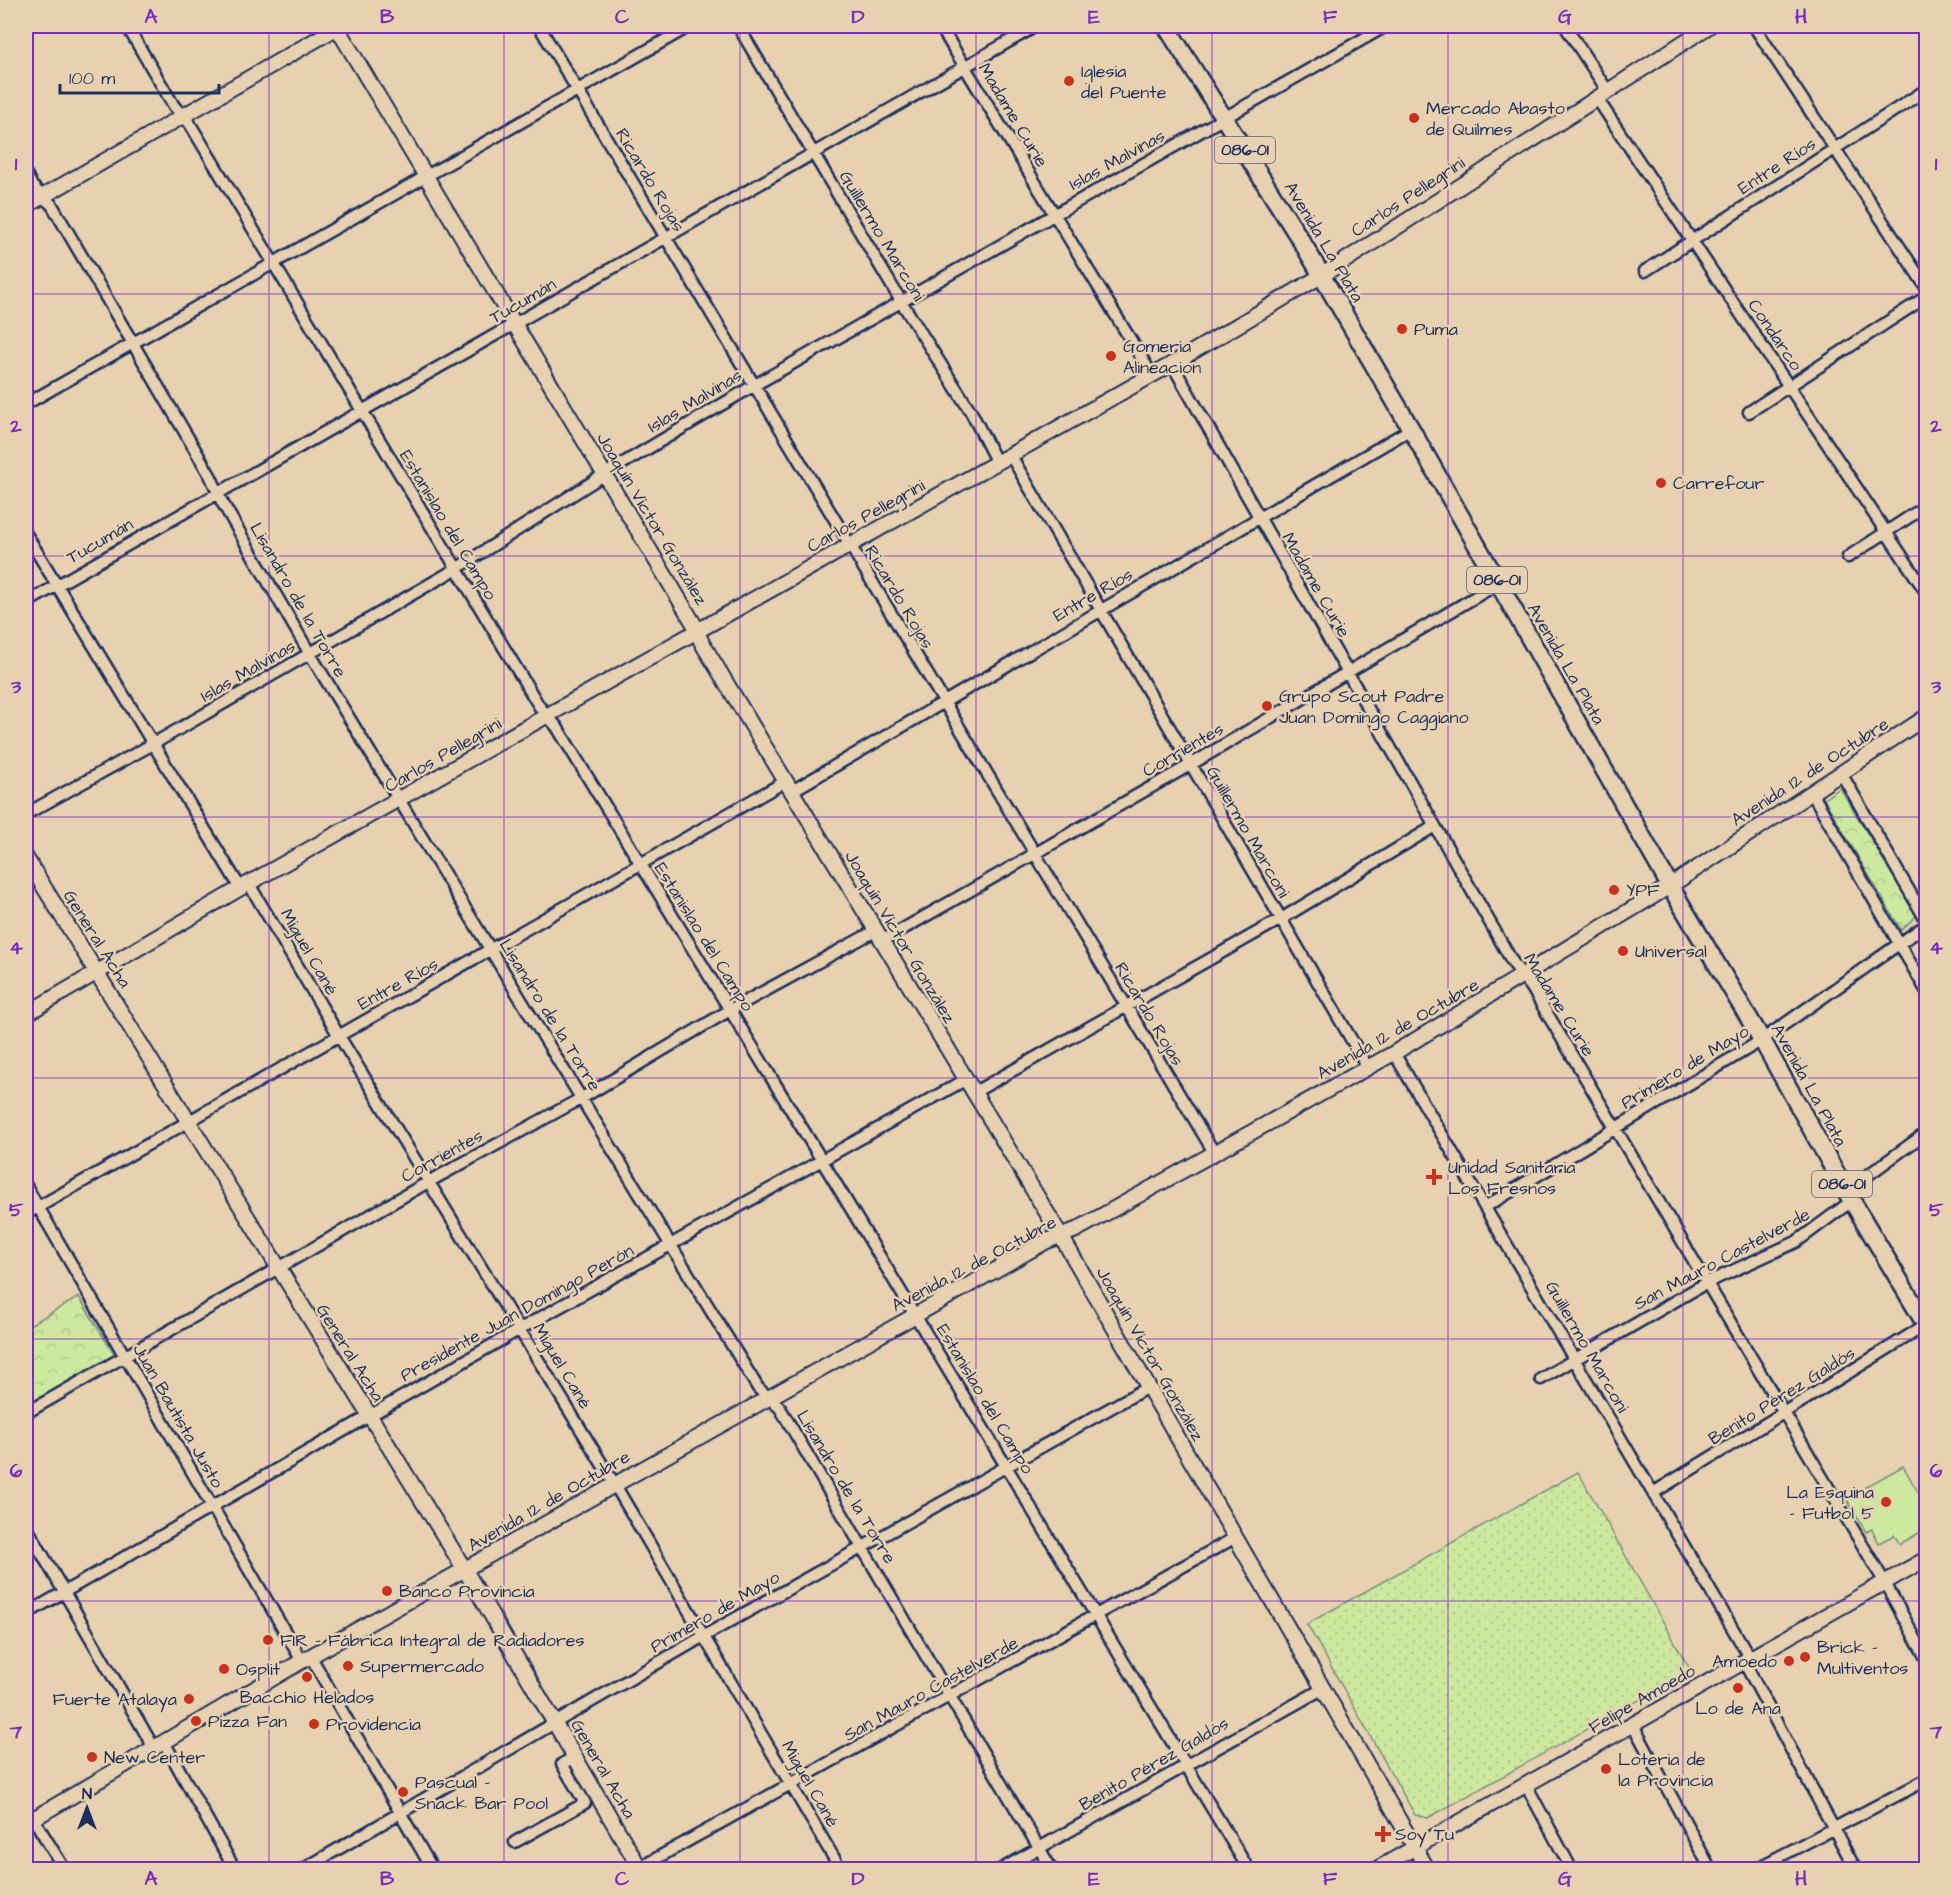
<svg xmlns="http://www.w3.org/2000/svg" width="1952" height="1895" font-family="'Architects Daughter',sans-serif">
	<style>
		.grass { fill: url(#grass-dots); stroke: #748c7e; stroke-width: 1.5 }
		.forest { fill: url(#forest-crowns); stroke: #748c7e; stroke-width: 1.5 }
		.pitch { fill: #cee99f; stroke: #748c7e; stroke-width: 1.5 }
		.lines { fill: none; stroke-linecap: round; stroke-linejoin: round }
		.street-casing { stroke: #1b2f5e; stroke-width: 15 }
		.secondary-casing { stroke: #1b2f5e; stroke-width: 18 }
		.primary-casing { stroke: #1b2f5e; stroke-width: 21 }
		.street { stroke: #e7d1b0; stroke-width: 10 }
		.secondary { stroke: #e7d1b0; stroke-width: 14 }
		.primary { stroke: #e7d1b0; stroke-width: 16 }
		.grid { fill: none; stroke: #7b2cbf; stroke-width: 1.5; stroke-opacity: 0.55 }
		.poi-dot { fill: #c8321e; stroke: #e7d1b0; stroke-width: 2 }
		.labels { text-anchor: middle; dominant-baseline: central; stroke-width: 5; stroke-linejoin: round; paint-order: stroke }
		.shield { fill: #e7d1b0; stroke: #586077; stroke-width: 1.5 }
		.shield-label { font-size: 16px; font-weight: bold; fill: #1b2f5e }
		.poi-label { font-size: 18px; fill: #1b2f5e; stroke: #e7d1b0; text-anchor: start }
		.street-label { font-size: 18px; fill: #1b2f5e; stroke: #e7d1b0 }
		.neatline { fill: none; stroke: #7b2cbf; stroke-width: 2 }
		.grid-label { font-size: 20px; text-anchor: middle; font-weight: bold; fill: #7b2cbf }
	</style>
	<defs>
		<pattern id="grass-dots" width="8" height="8" patternUnits="userSpaceOnUse" patternTransform="scale(1.5)"><rect width="8" height="8" fill="#cee99f"/><path d="M2 2h.1M6 6h.1" fill="none" stroke="#b0c88b" stroke-width="1.8" stroke-linecap="round"/></pattern>
		<pattern id="forest-crowns" width="20" height="18" patternUnits="userSpaceOnUse" patternTransform="scale(1.5)"><rect width="20" height="18" fill="#cee99f"/><path d="M2 6a3 3 0 1 1 6 0M12 15a3 3 0 1 1 6 0" fill="none" stroke="#b0c88b"/></pattern>
	</defs>
	<rect width="100%" height="100%" fill="#e7d1b0"/>
	<filter id="ink" filterUnits="userSpaceOnUse"><feTurbulence type="fractalNoise" baseFrequency=".0167" numOctaves="2"/><feDisplacementMap in="SourceGraphic" scale="12" xChannelSelector="R" yChannelSelector="G"/><feConvolveMatrix kernelMatrix="1 2 1 2 8 2 1 2 1" color-interpolation-filters="sRGB"/></filter>
	<g filter="url(#ink)">
		<path class="grass" d="M1578 1472 1691 1671 1428 1818 1415 1815 1307 1624Z"/>
		<path class="forest" d="M1840 788 1917 915 1901 930 1824 799Z
			M79 1297 115 1356 26 1407V1327Z"/>
		<path class="pitch" d="M1903 1466 1926 1506V1529L1900 1544 1894 1535 1879 1543 1872 1529 1866 1532 1846 1498Z"/>
		<g class="lines">
			<defs>
				<path id="street" d="M127 26 174 106 190 124 539 706 557 727 821 1159 1249 1870
					M539 26 1215 1154
					M738 26 902 303 971 412 997 463
					M940 26 1152 375
					M1565 26 1607 90
					M1754 26 1926 287
					M1596 97 1926 592
					M26 174 32 186 52 205 211 477 222 502 310 654 758 1388 780 1408 1052 1870
					M1645 271 1926 90
					M1172 364 1513 963 1532 988 1885 1583 1926 1658
					M26 404 690 26
					M1749 412 1926 297
					M1011 456 1368 1068
					M26 534 241 889
					M1848 557 1926 506
					M26 603 1036 26
					M1841 773 1926 920
					M792 791 1411 429
					M1812 793 1926 990
					M26 814 153 744 456 569 605 474 753 386 1386 26
					M249 884 339 1036 615 1485 841 1870
					M882 941 1190 765 1499 583
					M1394 1053 1750 1658
					M973 1093 1281 919 1435 826
					M26 1186 302 1661
					M1846 1191 1926 1133
					M1485 1207 1762 1040 1926 925
					M26 1214 786 781
					M1541 1379 1706 1283 1796 1242 1853 1200
					M26 1413 430 1181 582 1098 730 1010 875 931
					M1653 1493 1926 1325
					M26 1526 154 1748
					M26 1614 520 1329 965 1080
					M311 1657 433 1870
					M1744 1662 1856 1870
					M1633 1725 1711 1870
					M164 1742 235 1870
					M1526 1785 1572 1870
					M33 1818 65 1870
					M515 1842 585 1803 562 1764 575 1757
					M302 1870 704 1636 1148 1387
					M642 1870 648 1863 1236 1537
					M1000 1870 1324 1688
					M1754 1870 1926 1780"/>
				<path id="secondary" d="M336 26 694 624 702 643 1061 1236 1428 1870
					M26 206 340 26
					M26 858 465 1570 641 1870
					M26 1014 244 886 1172 364 1321 276 1709 26
					M26 1823 302 1661 1047 1241 1076 1230 1394 1053 1670 886 1926 717
					M1375 1870 1926 1559"/>
				<path id="primary" d="M1166 26 1305 247 1411 429 1670 886 1762 1040 1846 1191 1926 1325"/>
			</defs>
			<use href="#street" class="street-casing"/>
			<use href="#secondary" class="secondary-casing"/>
			<use href="#primary" class="primary-casing"/>
			<use href="#street" class="street"/>
			<use href="#secondary" class="secondary"/>
			<use href="#primary" class="primary"/>
		</g>
	</g>
	<path class="grid" d="M269 26V1870M504 26V1870M740 26V1870M976 26V1870M1212 26V1870M1448 26V1870M1683 26V1870M26 294H1926M26 556H1926M26 817H1926M26 1078H1926M26 1339H1926M26 1601H1926"/>
	<g class="poi-dot">
		<circle cx="1069" cy="81" r="6"/>
		<circle cx="1414" cy="118" r="6"/>
		<circle cx="1402" cy="329" r="6"/>
		<circle cx="1111" cy="356" r="6"/>
		<circle cx="1661" cy="483" r="6"/>
		<circle cx="1267" cy="706" r="6"/>
		<circle cx="1614" cy="890" r="6"/>
		<circle cx="1623" cy="951" r="6"/>
		<path d="M1431 1168h6v6h6v6h-6v6h-6v-6h-6v-6h6z"/>
		<circle cx="1886" cy="1502" r="6"/>
		<circle cx="387" cy="1591" r="6"/>
		<circle cx="268" cy="1640" r="6"/>
		<circle cx="1805" cy="1657" r="6"/>
		<circle cx="1789" cy="1661" r="6"/>
		<circle cx="348" cy="1666" r="6"/>
		<circle cx="224" cy="1669" r="6"/>
		<circle cx="307" cy="1677" r="6"/>
		<circle cx="1738" cy="1688" r="6"/>
		<circle cx="189" cy="1699" r="6"/>
		<circle cx="196" cy="1721" r="6"/>
		<circle cx="314" cy="1724" r="6"/>
		<circle cx="92" cy="1757" r="6"/>
		<circle cx="1606" cy="1769" r="6"/>
		<circle cx="403" cy="1792" r="6"/>
		<path d="M1380 1825h6v6h6v6h-6v6h-6v-6h-6v-6h6z"/>
	</g>
	<g class="labels">
		<g class="shield">
			<rect x="1215" y="137" width="60" height="26" rx="4.5"/>
			<rect x="1467" y="567" width="60" height="26" rx="4.5"/>
			<rect x="1812" y="1171" width="60" height="26" rx="4.5"/>
		</g>
		<g class="shield-label">
			<text x="1245" y="150">086-01</text>
			<text x="1497" y="580">086-01</text>
			<text x="1842" y="1184">086-01</text>
		</g>
		<g class="poi-label">
			<text x="1081" y="71">Iglesia<tspan x="1081" dy="21">del Puente</tspan></text>
			<text x="1426" y="108">Mercado Abasto<tspan x="1426" dy="21">de Quilmes</tspan></text>
			<text x="1414" y="329">Puma</text>
			<text x="1123" y="346">Gomeria<tspan x="1123" dy="21">Alineacion</tspan></text>
			<text x="1673" y="483">Carrefour</text>
			<text x="1279" y="696">Grupo Scout Padre<tspan x="1279" dy="21">Juan Domingo Caggiano</tspan></text>
			<text x="1626" y="890">YPF</text>
			<text x="1635" y="951">Universal</text>
			<text x="1448" y="1167">Unidad Sanitaria<tspan x="1448" dy="21">Los Fresnos</tspan></text>
			<text x="1874" y="1492" text-anchor="end">La Esquina<tspan x="1874" dy="21">- Futbol 5</tspan></text>
			<text x="399" y="1591">Banco Provincia</text>
			<text x="280" y="1640">FIR - Fábrica Integral de Radiadores</text>
			<text x="1817" y="1647">Brick -<tspan x="1817" dy="21">Multiventos</tspan></text>
			<text x="1777" y="1661" text-anchor="end">Amoedo</text>
			<text x="360" y="1666">Supermercado</text>
			<text x="236" y="1669">Osplit</text>
			<text x="307" y="1697" text-anchor="middle">Bacchio Helados</text>
			<text x="177" y="1699" text-anchor="end">Fuerte Atalaya</text>
			<text x="1738" y="1708" text-anchor="middle">Lo de Ana</text>
			<text x="208" y="1721">Pizza Fan</text>
			<text x="326" y="1724">Providencia</text>
			<text x="104" y="1757">New Center</text>
			<text x="1618" y="1759">Loteria de<tspan x="1618" dy="21">la Provincia</tspan></text>
			<text x="415" y="1782">Pascual -<tspan x="415" dy="21">Snack Bar Pool</tspan></text>
			<text x="1395" y="1834">Soy Tu</text>
		</g>
		<g class="street-label">
			<text transform="translate(1013 115) rotate(59)">Madame Curie</text>
			<text transform="translate(1117 160) rotate(-29)">Islas Malvinas</text>
			<text transform="translate(1777 166) rotate(-33)">Entre Ríos</text>
			<text transform="translate(650 180) rotate(59)">Ricardo Rojas</text>
			<text transform="translate(1408 197) rotate(-33)">Carlos Pellegrini</text>
			<text transform="translate(882 236) rotate(59)">Guillermo Marconi</text>
			<text transform="translate(1324 242) rotate(59)">Avenida La Plata</text>
			<text transform="translate(523 301) rotate(-30)">Tucumán</text>
			<text transform="translate(1775 335) rotate(56)">Condarco</text>
			<text transform="translate(695 401) rotate(-31)">Islas Malvinas</text>
			<text transform="translate(866 516) rotate(-29)">Carlos Pellegrini</text>
			<text transform="translate(652 519) rotate(59)">Joaquín Víctor González</text>
			<text transform="translate(448 525) rotate(59)">Estanislao del Campo</text>
			<text transform="translate(100 541) rotate(-30)">Tucumán</text>
			<text transform="translate(1316 585) rotate(60)">Madame Curie</text>
			<text transform="translate(1093 595) rotate(-30)">Entre Ríos</text>
			<text transform="translate(899 597) rotate(59)">Ricardo Rojas</text>
			<text transform="translate(298 600) rotate(60)">Lisandro de la Torre</text>
			<text transform="translate(1566 664) rotate(60)">Avenida La Plata</text>
			<text transform="translate(248 671) rotate(-30)">Islas Malvinas</text>
			<text transform="translate(1183 750) rotate(-30)">Corrientes</text>
			<text transform="translate(443 755) rotate(-30)">Carlos Pellegrini</text>
			<text transform="translate(1810 772) rotate(-33)">Avenida 12 de Octubre</text>
			<text transform="translate(1248 832) rotate(60)">Guillermo Marconi</text>
			<text transform="translate(704 937) rotate(58)">Estanislao del Campo</text>
			<text transform="translate(900 937) rotate(59)">Joaquín Víctor González</text>
			<text transform="translate(97 939) rotate(58)">General Acha</text>
			<text transform="translate(309 952) rotate(60)">Miguel Cané</text>
			<text transform="translate(398 984) rotate(-29)">Entre Ríos</text>
			<text transform="translate(1559 1005) rotate(58)">Madame Curie</text>
			<text transform="translate(1149 1014) rotate(59)">Ricardo Rojas</text>
			<text transform="translate(550 1015) rotate(58)">Lisandro de la Torre</text>
			<text transform="translate(1398 1029) rotate(-30)">Avenida 12 de Octubre</text>
			<text transform="translate(1685 1067) rotate(-31)">Primero de Mayo</text>
			<text transform="translate(1809 1085) rotate(61)">Avenida La Plata</text>
			<text transform="translate(442 1156) rotate(-29)">Corrientes</text>
			<text transform="translate(1722 1259) rotate(-28)">San Mauro Castelverde</text>
			<text transform="translate(974 1264) rotate(-28)">Avenida 12 de Octubre</text>
			<text transform="translate(517 1313) rotate(-29)">Presidente Juan Domingo Perón</text>
			<text transform="translate(1587 1347) rotate(60)">Guillermo Marconi</text>
			<text transform="translate(350 1353) rotate(58)">General Acha</text>
			<text transform="translate(1150 1354) rotate(60)">Joaquín Víctor González</text>
			<text transform="translate(562 1366) rotate(59)">Miguel Cané</text>
			<text transform="translate(1782 1396) rotate(-32)">Benito Pérez Galdós</text>
			<text transform="translate(985 1399) rotate(59)">Estanislao del Campo</text>
			<text transform="translate(178 1416) rotate(60)">Juan Bautista Justo</text>
			<text transform="translate(846 1487) rotate(59)">Lisandro de la Torre</text>
			<text transform="translate(549 1501) rotate(-30)">Avenida 12 de Octubre</text>
			<text transform="translate(715 1612) rotate(-30)">Primero de Mayo</text>
			<text transform="translate(931 1689) rotate(-29)">San Mauro Castelverde</text>
			<text transform="translate(1642 1699) rotate(-30)">Felipe Amoedo</text>
			<text transform="translate(1154 1764) rotate(-30)">Benito Pérez Galdós</text>
			<text transform="translate(603 1769) rotate(60)">General Acha</text>
			<text transform="translate(810 1784) rotate(60)">Miguel Cané</text>
		</g>
	</g>
	<rect width="1952" height="1895" fill="none" stroke="#e7d1b0" stroke-width="66"/>
	<g transform="translate(87 1808)" stroke="#e7d1b0" stroke-width="4.5" paint-order="stroke">
	<path d="M0-4.5L10 22L0 15L-10 22Z" fill="#1b2f5e"/>
	<text y="-9" font-size="16" font-weight="bold" text-anchor="middle" fill="#1b2f5e">N</text>
	</g>
	<path d="M60 84v9h159v-9" fill="none" stroke="#1b2f5e" stroke-width="3"/>
	<text x="69" y="84" font-size="18" fill="#1b2f5e" stroke="#e7d1b0" stroke-width="4.5" paint-order="stroke">100 m</text>
	<rect x="33" y="33" width="1886" height="1829" class="neatline"/>
	<g class="grid-label">
		<text x="151" y="23">A</text>
		<text x="387" y="23">B</text>
		<text x="622" y="23">C</text>
		<text x="858" y="23">D</text>
		<text x="1094" y="23">E</text>
		<text x="1330" y="23">F</text>
		<text x="1565" y="23">G</text>
		<text x="1801" y="23">H</text>
		<text x="16" y="170">1</text>
		<text x="1936" y="170">1</text>
		<text x="16" y="432">2</text>
		<text x="1936" y="432">2</text>
		<text x="16" y="693">3</text>
		<text x="1936" y="693">3</text>
		<text x="16" y="954">4</text>
		<text x="1936" y="954">4</text>
		<text x="16" y="1216">5</text>
		<text x="1936" y="1216">5</text>
		<text x="16" y="1477">6</text>
		<text x="1936" y="1477">6</text>
		<text x="16" y="1738">7</text>
		<text x="1936" y="1738">7</text>
		<text x="151" y="1885">A</text>
		<text x="387" y="1885">B</text>
		<text x="622" y="1885">C</text>
		<text x="858" y="1885">D</text>
		<text x="1094" y="1885">E</text>
		<text x="1330" y="1885">F</text>
		<text x="1565" y="1885">G</text>
		<text x="1801" y="1885">H</text>
	</g>
</svg>
